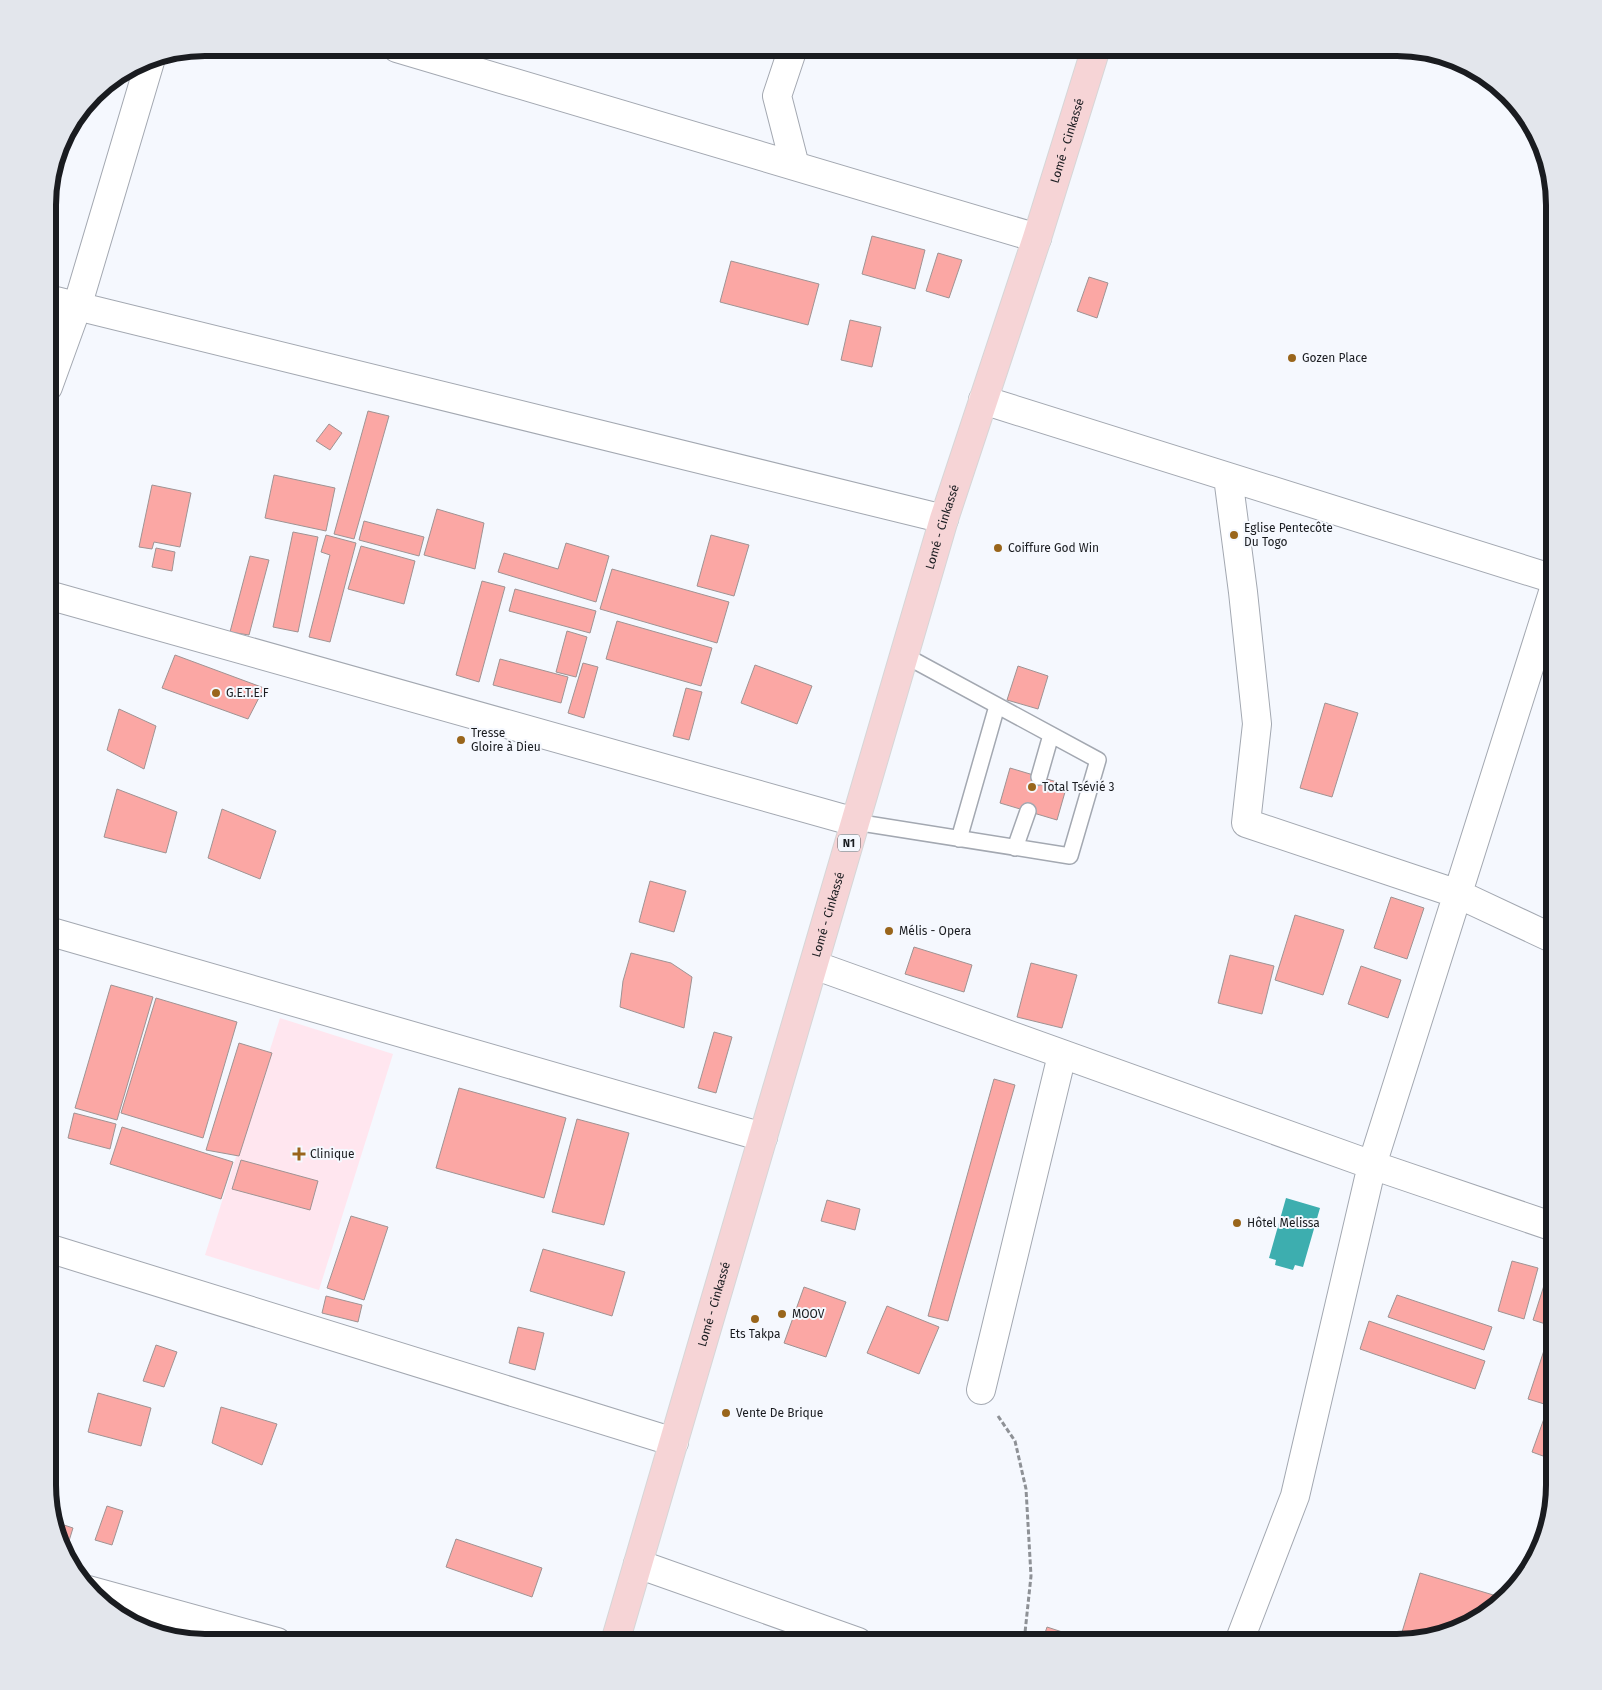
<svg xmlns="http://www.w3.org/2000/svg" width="1602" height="1690" font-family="'Fira Sans',sans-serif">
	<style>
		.medical { fill: #ffe6ef }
		.water { fill: #3daeaf }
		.building { fill: #fba7a4; stroke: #9f9393 }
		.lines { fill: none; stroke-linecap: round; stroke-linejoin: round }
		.service-casing { stroke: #a3a8b1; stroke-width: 18 }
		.minor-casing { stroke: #a3a8b1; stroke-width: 30 }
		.trunk-casing { stroke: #d6d6d7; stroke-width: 30 }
		.path { stroke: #8e9196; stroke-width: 3; stroke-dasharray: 5 2.5; stroke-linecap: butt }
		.service { stroke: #fff; stroke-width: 15 }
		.minor { stroke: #fff; stroke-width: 28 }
		.trunk { stroke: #f6d4d6; stroke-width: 28 }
		.poi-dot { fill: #99651b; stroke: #f5f8fe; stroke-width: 2 }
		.labels { text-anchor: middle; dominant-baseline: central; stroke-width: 4; stroke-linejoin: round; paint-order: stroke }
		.shield { fill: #f5f8fe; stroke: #5c5e63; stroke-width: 1 }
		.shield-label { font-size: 11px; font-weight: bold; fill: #1a1c20 }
		.street-label { font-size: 12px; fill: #1a1c20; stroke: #f5f8fe }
		.poi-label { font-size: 12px; fill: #1a1c20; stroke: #f5f8fe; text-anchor: start }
		.rim { fill: none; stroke: #1a1c20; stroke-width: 6 }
	</style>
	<rect width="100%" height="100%" fill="#f5f8fe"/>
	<path class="medical" d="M280 1018 393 1054 319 1290 205 1255Z"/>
	<path class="water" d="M1286 1198 1320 1208 1303 1267 1295 1265 1293 1270 1275 1265 1276 1260 1269 1258Z"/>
	<path class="building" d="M872 236 925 250 915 289 862 274Z
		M938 253 962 260 949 298 926 291Z
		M731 261 819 284 808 325 720 302Z
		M1089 277 1108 283 1097 318 1077 311Z
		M850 320 881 327 872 367 841 360Z
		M368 411 389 416 354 539 334 534Z
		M329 424 342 433 330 450 316 441Z
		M274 475 335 488 326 531 265 518Z
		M152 485 191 493 180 547 154 542 152 549 139 547Z
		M437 509 484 523 475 569 424 555Z
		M364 521 424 537 419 556 359 540Z
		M293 532 318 537 298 632 273 627Z
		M326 535 356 543 330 642 309 637 330 555 321 552Z
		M711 535 749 545 734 596 697 586Z
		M566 543 609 556 596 602 498 572 504 553 558 569Z
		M361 546 415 561 404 604 348 589Z
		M156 548 175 552 172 571 152 567Z
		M250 556 269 560 249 635 230 632Z
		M612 569 729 602 717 643 600 609Z
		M482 581 505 587 479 682 456 675Z
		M515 589 596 611 590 633 509 611Z
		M617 621 712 648 701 686 606 659Z
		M567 631 587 637 576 677 556 672Z
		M175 655 264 688 248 719 162 688Z
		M500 659 568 677 561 703 493 685Z
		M583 663 598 667 584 718 568 713Z
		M755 665 812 686 797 724 741 703Z
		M1018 666 1048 676 1038 709 1007 700Z
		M686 688 702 692 689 740 673 736Z
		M1325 703 1358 713 1332 797 1300 788Z
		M119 709 156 726 144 769 107 750Z
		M1010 768 1067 785 1057 820 1000 803Z
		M117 789 177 812 166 853 104 837Z
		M222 809 276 831 260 879 208 858Z
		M650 881 686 891 674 932 639 922Z
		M1391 897 1424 908 1407 959 1374 948Z
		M1295 915 1344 930 1323 995 1275 980Z
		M914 947 972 965 964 992 905 974Z
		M631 953 671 963 692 977 684 1028 620 1007 623 981Z
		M1230 955 1274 966 1262 1014 1218 1003Z
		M1031 963 1077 975 1062 1028 1017 1017Z
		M1361 966 1401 980 1388 1018 1348 1004Z
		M111 985 153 997 117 1120 75 1108Z
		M156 998 237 1022 203 1138 121 1113Z
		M714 1032 732 1037 716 1093 698 1088Z
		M239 1043 272 1053 239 1156 206 1150Z
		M994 1079 1015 1085 948 1321 928 1316Z
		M459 1088 566 1118 544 1198 436 1168Z
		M74 1113 116 1124 110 1149 68 1138Z
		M577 1119 629 1133 604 1225 552 1212Z
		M122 1127 233 1162 221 1199 110 1164Z
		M241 1160 318 1181 310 1210 232 1189Z
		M827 1200 860 1209 855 1230 821 1221Z
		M351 1216 388 1227 364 1300 327 1288Z
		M543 1249 625 1272 612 1316 530 1291Z
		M1512 1261 1538 1268 1524 1319 1498 1311Z
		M1547 1276 1554 1278V1407L1528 1399 1552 1326 1533 1320Z
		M804 1287 846 1302 826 1357 784 1343Z
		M1397 1295 1492 1327 1484 1350 1388 1317Z
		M326 1296 362 1305 358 1322 322 1313Z
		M887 1306 939 1327 919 1374 867 1353Z
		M48 1307 55 1309 48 1333Z
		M1369 1321 1485 1361 1475 1389 1360 1349Z
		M518 1327 544 1333 535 1370 509 1363Z
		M156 1345 177 1352 164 1387 143 1381Z
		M98 1393 151 1408 141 1446 88 1432Z
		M221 1407 277 1424 262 1465 212 1443Z
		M1546 1413 1554 1416V1460L1532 1452Z
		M107 1506 123 1511 112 1545 95 1540Z
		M55 1522 73 1528 65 1554 59 1545Z
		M456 1539 542 1568 532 1597 446 1567Z
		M1420 1573 1500 1597 1497 1605 1457 1631 1399 1642Z
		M1047 1627 1093 1642H1042Z"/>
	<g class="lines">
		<defs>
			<path id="service" d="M1039 777 1051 735
				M855 822 1070 856 1098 760 904 655
				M959 839 997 706
				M1015 848 1028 811"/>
			<path id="minor" d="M397 48 1037 238
				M793 48 777 96 795 166
				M48 299 944 519
				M48 387 77 307 151 58
				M983 400 1554 579
				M1228 477 1243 592 1257 724 1246 823 1458 894 1554 939
				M48 595 855 822
				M48 931 763 1137
				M814 965 1372 1165 1554 1227
				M48 1248 674 1442
				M981 1390 1062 1055
				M638 1564 858 1642
				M88 1590 277 1642
				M1239 1642 1295 1496 1372 1165 1554 589"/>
			<g id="trunk">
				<path id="s1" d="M615 1642 944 519 1037 238 1096 48"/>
			</g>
		</defs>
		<use href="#service" class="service-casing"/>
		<use href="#minor" class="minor-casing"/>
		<use href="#trunk" class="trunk-casing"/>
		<path class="path" d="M998 1416 1015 1441 1026 1489 1031 1576 1024 1642"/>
		<use href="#service" class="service"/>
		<use href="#minor" class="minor"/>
		<use href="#trunk" class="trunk"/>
	</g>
	<g class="poi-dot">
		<circle cx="1292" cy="358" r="5"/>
		<circle cx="1234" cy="535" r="5"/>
		<circle cx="998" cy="548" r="5"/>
		<circle cx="216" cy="693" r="5"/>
		<circle cx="461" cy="740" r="5"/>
		<circle cx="1032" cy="787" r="5"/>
		<circle cx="889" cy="931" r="5"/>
		<path d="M296.5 1146.5h5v5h5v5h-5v5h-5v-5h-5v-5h5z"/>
		<circle cx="1237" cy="1223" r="5"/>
		<circle cx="782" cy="1314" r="5"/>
		<circle cx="755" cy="1319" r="5"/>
		<circle cx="726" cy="1413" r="5"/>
	</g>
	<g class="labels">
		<rect class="shield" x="838" y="834.5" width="22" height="17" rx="4"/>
		<g class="shield-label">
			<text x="849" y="843">N1</text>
		</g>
		<g class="street-label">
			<text stroke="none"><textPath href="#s1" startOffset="1568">Lomé - Cinkassé</textPath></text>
			<text stroke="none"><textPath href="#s1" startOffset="1162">Lomé - Cinkassé</textPath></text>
			<text stroke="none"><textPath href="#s1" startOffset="758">Lomé - Cinkassé</textPath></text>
			<text stroke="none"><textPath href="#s1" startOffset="352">Lomé - Cinkassé</textPath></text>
		</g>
		<g class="poi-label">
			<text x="1302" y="358">Gozen Place</text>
			<text x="1244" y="528">Eglise Pentecôte<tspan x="1244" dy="14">Du Togo</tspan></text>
			<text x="1008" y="548">Coiffure God Win</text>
			<text x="226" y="693">G.E.T.E.F</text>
			<text x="471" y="733">Tresse<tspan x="471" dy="14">Gloire à Dieu</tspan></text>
			<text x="1042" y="787">Total Tsévié 3</text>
			<text x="899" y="931">Mélis - Opera</text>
			<text x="310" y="1154">Clinique</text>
			<text x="1247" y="1223">Hôtel Melissa</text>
			<text x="792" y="1314">MOOV</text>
			<text x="755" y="1334" text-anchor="middle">Ets Takpa</text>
			<text x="736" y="1413">Vente De Brique</text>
		</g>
	</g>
	<path d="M0 0H1602V1690H0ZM205 56H1397A149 149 0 0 1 1546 205V1485A149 149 0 0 1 1397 1634H205A149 149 0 0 1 56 1485V205A149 149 0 0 1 205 56Z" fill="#e3e6ec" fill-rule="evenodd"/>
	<path class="rim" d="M205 56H1397A149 149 0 0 1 1546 205V1485A149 149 0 0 1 1397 1634H205A149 149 0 0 1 56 1485V205A149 149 0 0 1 205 56Z"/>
</svg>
